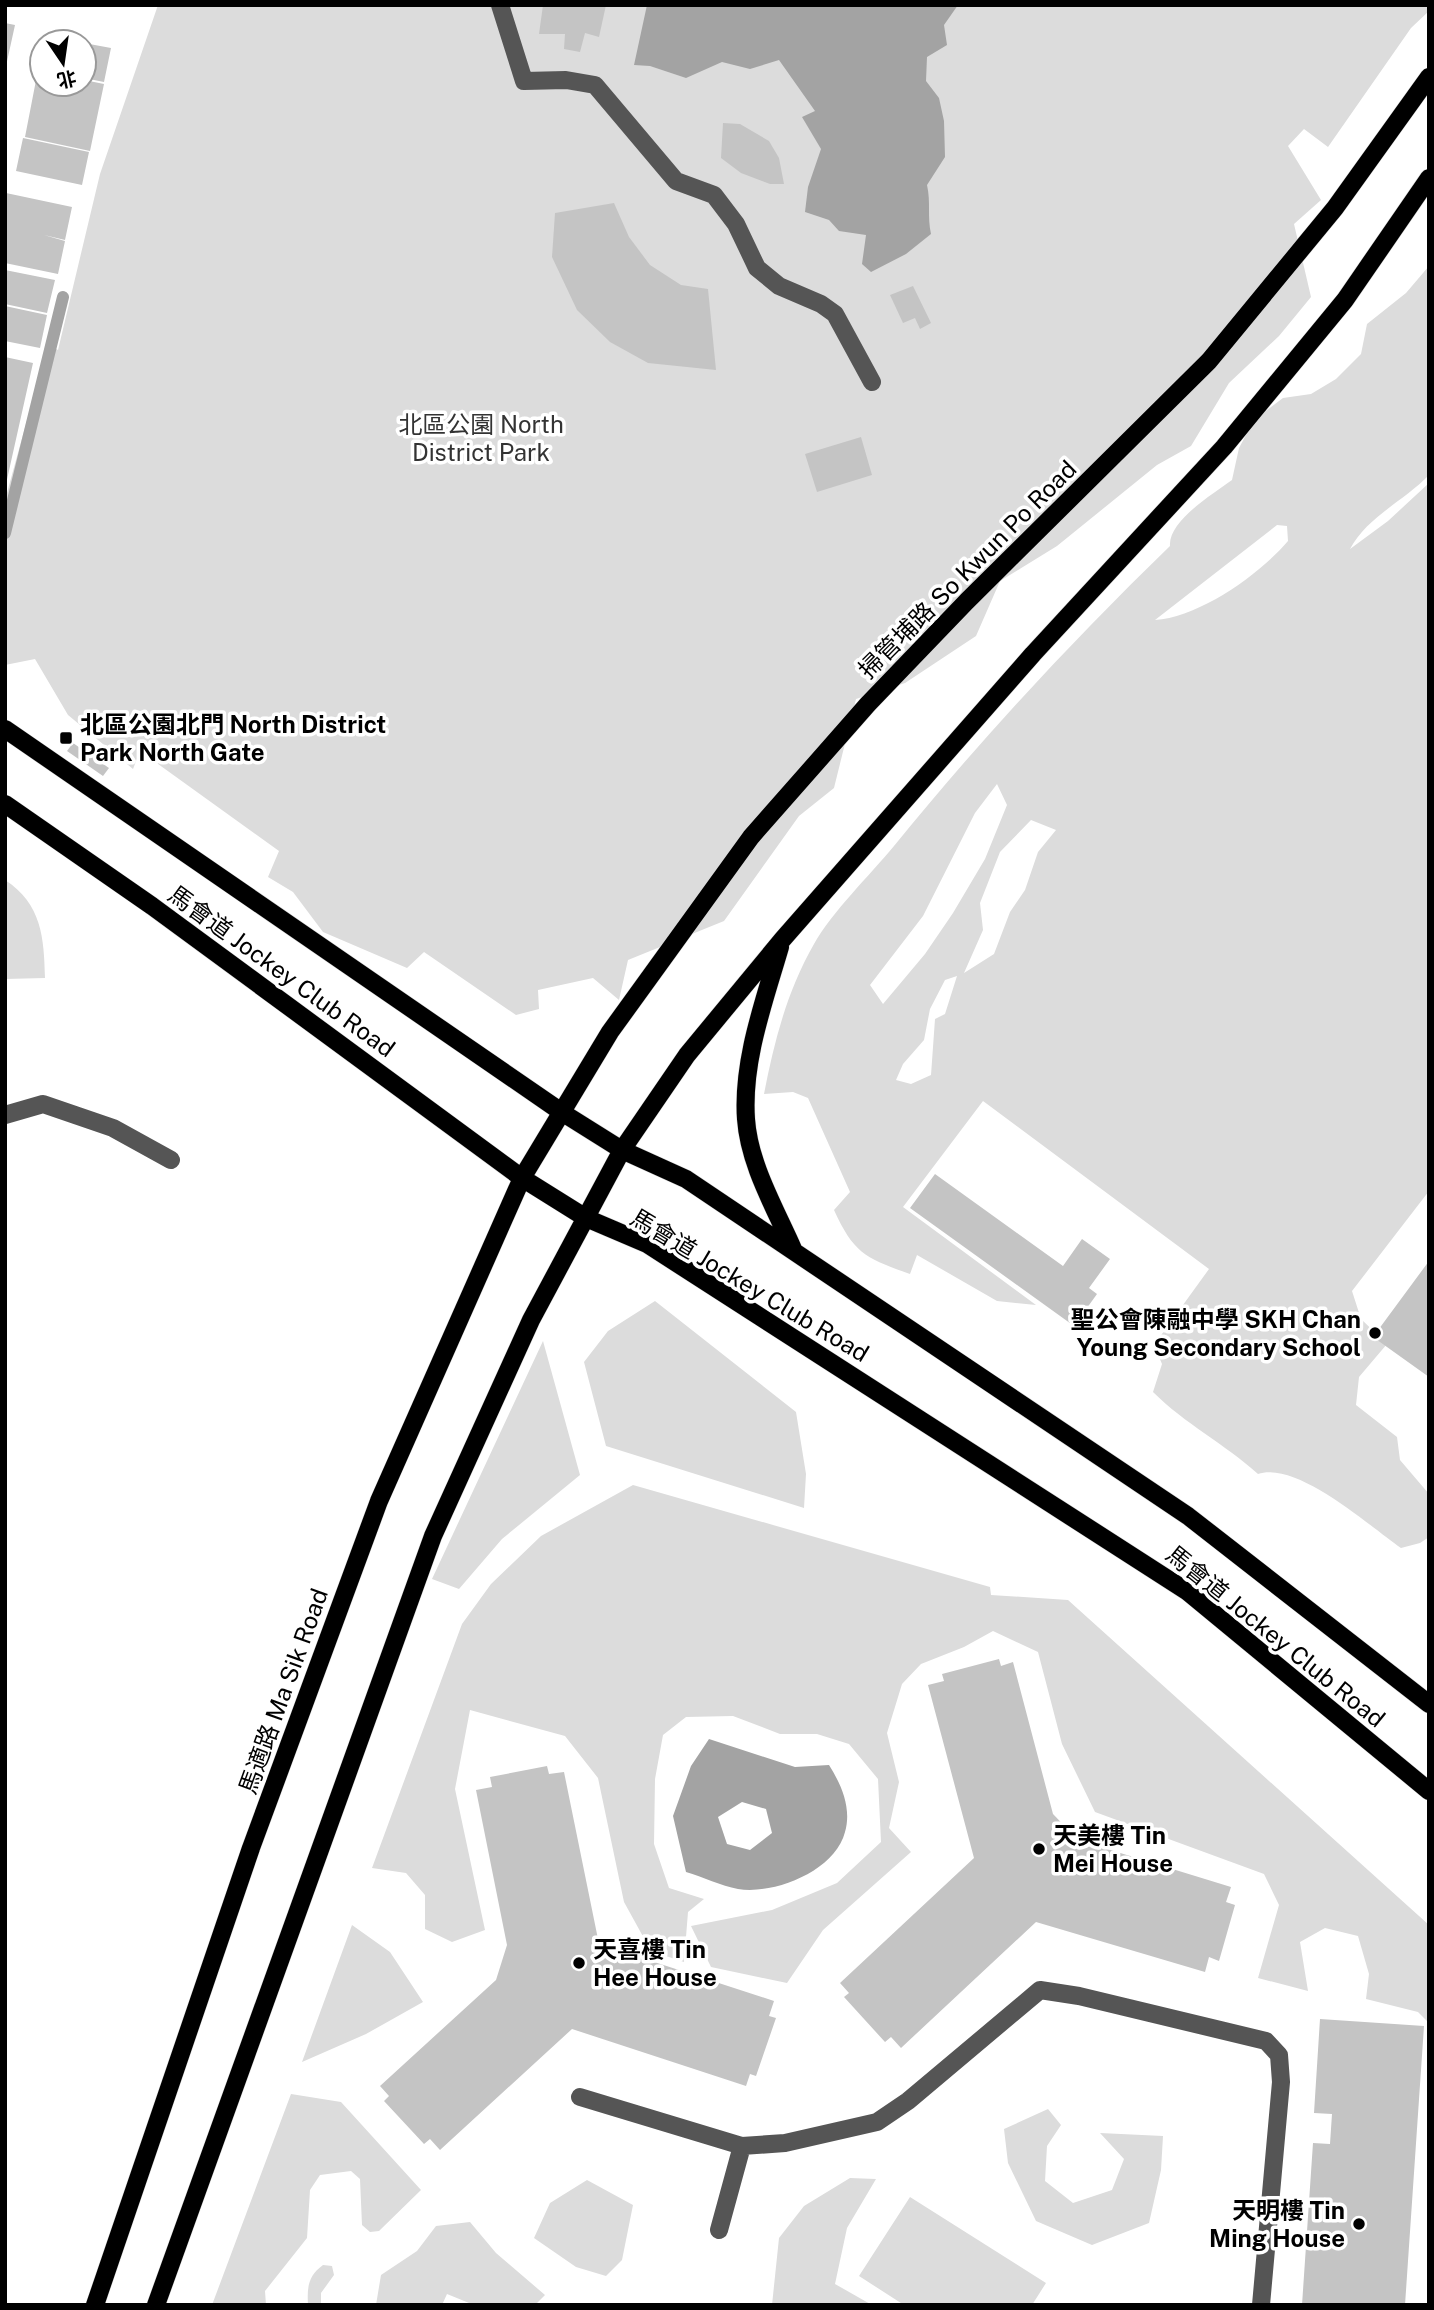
<svg xmlns="http://www.w3.org/2000/svg" width="1434" height="2310" font-family="'Public Sans','Noto Sans SC',sans-serif">
	<style>
		.green { fill: #dcdcdc; fill-rule: evenodd }
		.water { fill: #a3a3a3; fill-rule: evenodd }
		.lines { fill: none; stroke-linecap: round; stroke-linejoin: round }
		.stream { stroke: #a3a3a3; stroke-width: 12 }
		.building { fill: #c4c4c4 }
		.major-casing { stroke: #dbdbdb; stroke-width: 19 }
		.minor { stroke: #555; stroke-width: 18 }
		.major { stroke: #000; stroke-width: 18 }
		.poi-dot { fill: #000; stroke: #fff; stroke-width: 2.5 }
		.labels { text-anchor: middle; dominant-baseline: central; stroke-width: 7; stroke-linejoin: round; paint-order: stroke }
		.park-label { font-size: 24px; fill: #333; stroke: #fff }
		.street-label { font-size: 24px; fill: #000; stroke: #fff }
		.poi-label { font-size: 24px; font-weight: bold; fill: #000; stroke: #fff; text-anchor: start }
	</style>
	<rect width="100%" height="100%" fill="#fff"/>
	<path class="green" d="M158 5H1429V11L1411 28 1328 147 1304 129 1288 146 1321 200 1294 224 1311 297 1279 336 1229 383 1191 446 1157 465 1057 546 1000 581 976 636 905 683 856 699 834 788 799 816 724 921 628 960 619 1000 593 978 538 990 539 1009 516 1015 424 952 407 968 323 932 293 892 268 877 279 851 140 751 133 769 68 715 35 659 5 665V500L48 344 58 350 100 174Z
		M1429 266V475C1404 501 1367 517 1350 549L1388 521 1429 483V1191L1352 1291 1361 1319 1387 1344 1359 1377 1356 1405 1397 1437 1400 1460 1429 1494V1537L1420 1543 1401 1548C1368 1525 1297 1461 1258 1474 1225 1444 1185 1424 1153 1392L1162 1364 1154 1345 1209 1269 983 1101 903 1207 1036 1305 997 1301 917 1255 910 1274C866 1258 854 1254 834 1210L850 1192 808 1098 793 1092 764 1094C774 1042 787 991 814 944 832 912 870 875 894 846 980 740 1072 641 1170 546 1168 521 1213 494 1232 480L1239 448 1254 420 1283 398 1311 394 1336 379 1361 354 1367 324 1406 293ZM1277 525 1287 526 1288 541C1259 575 1199 617 1155 620ZM997 784 1007 805 985 859 953 913 925 954 883 1004 870 985 923 916 975 813ZM1031 820 1056 830 1038 852 1025 890 1010 912 994 954 964 973 983 930 980 903 1000 852ZM957 976 945 1014 935 1019 931 1075 911 1084 896 1080 903 1064 924 1040 930 1009 945 980Z
		M5 880C42 904 44 938 45 978L5 979Z
		M655 1301 796 1412 806 1474 804 1508 606 1446 584 1362 608 1331Z
		M543 1341 580 1475 502 1539 459 1589 432 1579Z
		M633 1485 990 1587 991 1595 1068 1600 1429 1925V2023L1418 2012 1366 1999 1369 1974 1358 1936 1325 1928 1300 1942 1308 1991 1258 1978 1279 1905 1264 1874 1095 1812 1062 1744 1038 1652 993 1631 964 1647 921 1664 902 1684 887 1733 899 1782 889 1828 911 1852 823 1930 787 1983 711 1967 691 1926 772 1910 837 1883 881 1842 878 1779 849 1744 817 1734H780L733 1716 686 1717 663 1735 655 1779 654 1844 669 1888 704 1899 688 1912 684 1962 651 1951 624 1902 598 1778 565 1736 470 1710 455 1789 485 1930 452 1942 425 1929V1895L406 1873 372 1868 462 1624 491 1584 541 1536Z
		M352 1925 390 1952 423 2002 366 2034 302 2062Z
		M291 2094 341 2102 421 2190 379 2231 370 2232 362 2225 360 2179 351 2171 320 2175 310 2190 307 2238 265 2291 266 2305H212Z
		M1048 2109 1061 2125 1047 2146 1045 2181 1073 2203 1112 2190 1124 2159 1100 2133 1163 2136 1161 2170 1149 2223 1092 2245 1036 2221 1008 2163 1004 2129Z
		M850 2178 876 2179 847 2228 835 2284 872 2305H772L779 2238 804 2206Z
		M587 2180 633 2205 622 2260 606 2276 576 2267 534 2238 550 2203Z
		M910 2197 1046 2283 1032 2305H904L859 2276Z
		M470 2222 496 2253 545 2295 535 2305H474L447 2294 442 2305H376L381 2275 417 2251 436 2226Z
		M323 2265 332 2266 334 2275 321 2293V2305H308C307 2287 308 2276 323 2265Z"/>
	<path class="water" d="M647 5H958L944 25 947 45 927 57 926 81 939 98 944 121 945 157 927 185C931 203 927 216 931 234L906 254 871 272 862 264 866 235 839 231 829 220 805 212 808 187 821 149 802 117 815 111 779 60 750 69 722 62 686 78 650 66 634 65Z
		M709 1739 795 1767 829 1765C841 1784 852 1808 845 1832 835 1871 774 1895 738 1889 721 1886 703 1877 686 1872L673 1816 691 1766ZM742 1802 766 1809 772 1833 750 1850 727 1844 718 1817Z"/>
	<g class="lines">
		<path class="stream" d="M5 533 63 297"/>
	</g>
	<path class="building" d="M543 5H606L599 37 585 33 580 52 564 49 565 34H539Z
		M5 23 15 25 6 66H5Z
		M45 35 74 41V42H43Z
		M84 43 111 48 104 82 84 78Z
		M38 70 42 71V84H84V80L104 84 90 151 25 137Z
		M723 123 740 124 769 141 779 158 784 184H770L741 173 721 158Z
		M23 138 89 152 82 185 16 171Z
		M6 193 72 207 65 240 44 235 65 241 58 274 5 263Z
		M614 203 629 237 650 265 681 285 708 289 716 370 648 363 610 342 577 310 552 257 555 213Z
		M5 270 55 280 47 313 5 304Z
		M913 286 931 323 920 329 915 318 903 323 890 295Z
		M5 306 47 315 40 348 5 341Z
		M5 357 33 363 6 484H5Z
		M861 437 872 475 817 492 805 454Z
		M73 743 109 768 103 776 67 751Z
		M935 1174 1063 1266 1082 1239 1110 1259 1089 1288 1097 1294 1074 1326 910 1208Z
		M1429 1261V1377L1373 1337Z
		M999 1659 1001 1666 1013 1662 1053 1814 1078 1840 1231 1887 1226 1902 1235 1905 1219 1961 1209 1957 1205 1972 1036 1922 901 2048 891 2037 885 2042 844 1997 849 1993 840 1983 974 1858 928 1685 944 1681 942 1674Z
		M547 1766 549 1774 564 1772 599 1944 774 2001 769 2016 776 2018 756 2076 750 2074 746 2086 572 2029 440 2150 430 2139 424 2144 384 2101 389 2096 380 2086 496 1980 507 1945 476 1790 492 1787 490 1777Z
		M1320 2019 1424 2026 1405 2305H1302L1313 2143 1330 2144 1332 2114 1314 2113Z"/>
	<g class="lines">
		<defs>
			<path id="major" d="M5 729 563 1113 622 1150 686 1179 1188 1516 1429 1704
				M5 804 152 906 522 1178 586 1218 647 1244 1188 1592 1429 1791
				M780 947C764 1002 742 1061 746 1119 749 1164 775 1208 793 1249
				M95 2305 251 1848 379 1501 522 1178 610 1032 751 837 868 704 967 601 1209 361 1335 208 1429 77
				M156 2305 433 1536 531 1320 622 1150 687 1055 782 940 1033 654 1224 447 1345 300 1429 178"/>
		</defs>
		<use href="#major" class="major-casing"/>
		<path class="minor" d="M500 5 524 81 566 80 595 85 676 181 714 195 736 224 757 268 779 286 821 304 835 314 872 382
			M5 1115 43 1104 113 1128 171 1160
			M580 2097 742 2146 785 2143 877 2122 908 2101 1040 1990 1079 1996 1266 2041 1279 2055 1281 2082 1261 2305
			M719 2230 742 2146"/>
		<use href="#major" class="major"/>
	</g>
	<g class="poi-dot">
		<rect x="59" y="731" width="14" height="14" rx="3.5"/>
		<circle cx="1375" cy="1333" r="7"/>
		<circle cx="1039" cy="1849" r="7"/>
		<circle cx="579" cy="1963" r="7"/>
		<circle cx="1359" cy="2224" r="7"/>
	</g>
	<g class="labels">
		<g class="park-label">
			<text x="481" y="424">北區公園 North<tspan x="481" dy="28">District Park</tspan></text>
		</g>
		<g class="street-label">
			<text transform="translate(967 569) rotate(-45)">掃管埔路 So Kwun Po Road</text>
			<text transform="translate(282 971) rotate(36)">馬會道 Jockey Club Road</text>
			<text transform="translate(750 1285) rotate(31)">馬會道 Jockey Club Road</text>
			<text transform="translate(1276 1636) rotate(39)">馬會道 Jockey Club Road</text>
			<text transform="translate(283 1691) rotate(-70)">馬適路 Ma Sik Road</text>
		</g>
		<g class="poi-label">
			<text x="80" y="724">北區公園北門 North District<tspan x="80" dy="28">Park North Gate</tspan></text>
			<text x="1361" y="1319" text-anchor="end">聖公會陳融中學 SKH Chan<tspan x="1361" dy="28">Young Secondary School</tspan></text>
			<text x="1053" y="1835">天美樓 Tin<tspan x="1053" dy="28">Mei House</tspan></text>
			<text x="593" y="1949">天喜樓 Tin<tspan x="593" dy="28">Hee House</tspan></text>
			<text x="1345" y="2210" text-anchor="end">天明樓 Tin<tspan x="1345" dy="28">Ming House</tspan></text>
		</g>
	</g>
	<rect width="1434" height="2310" fill="none" stroke="#000000" stroke-width="14"/>
	<g transform="translate(63 63) rotate(167)"><circle r="33" fill="#ffffff" stroke="#999999" stroke-width="2"/>
	<path d="M0-5L12 26L0 18L-12 26Z" fill="#000000"/>
	<text y="-10" font-size="19" font-weight="bold" text-anchor="middle" fill="#000000">北</text>
	</g>
</svg>
